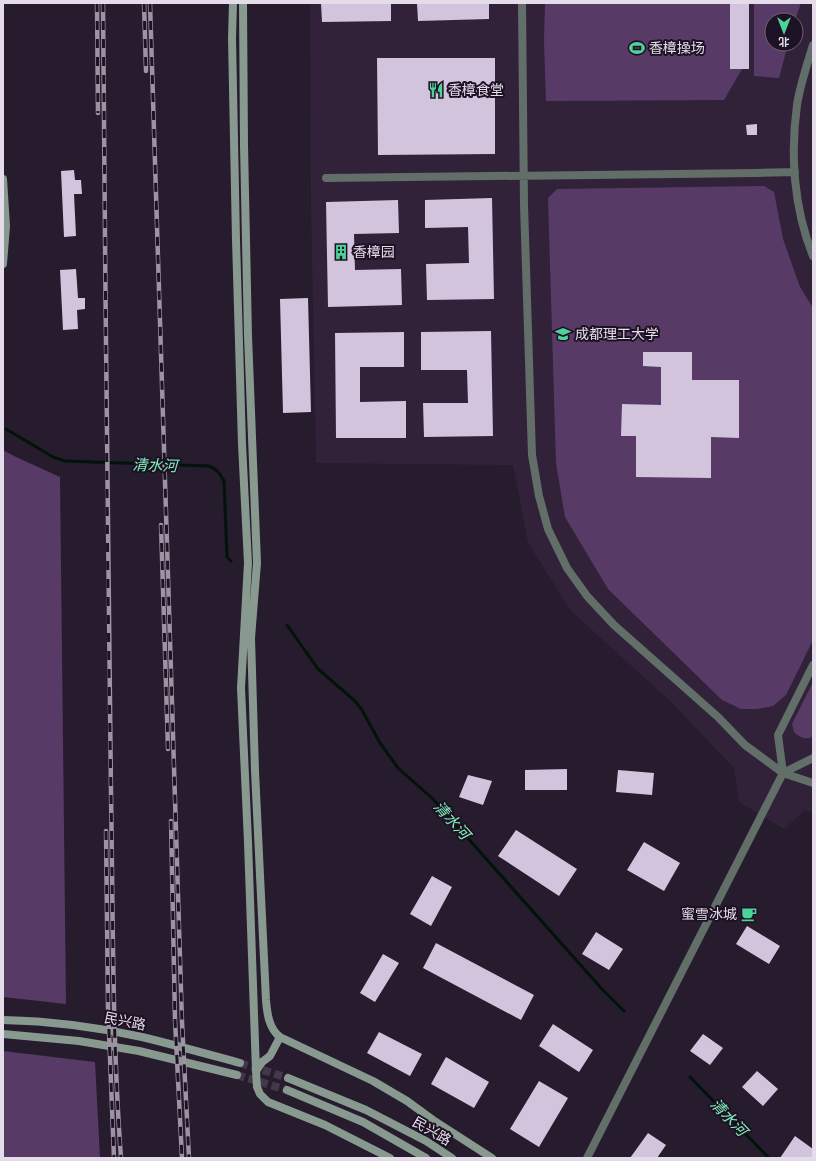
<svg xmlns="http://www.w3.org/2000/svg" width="816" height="1161" font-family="'PT Sans','Noto Sans SC',sans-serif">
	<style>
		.built { fill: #31223a; fill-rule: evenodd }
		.green { fill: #573b66 }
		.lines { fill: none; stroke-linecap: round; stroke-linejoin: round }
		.stream { stroke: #00140a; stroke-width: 3 }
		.building { fill: #d3c4dd }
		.secondary-tunnel { stroke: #43384a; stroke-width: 8; stroke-dasharray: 8 4; stroke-linecap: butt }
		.street { stroke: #626e68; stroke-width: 8 }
		.secondary { stroke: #889a90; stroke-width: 8 }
		.rail-casing { stroke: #9d93a3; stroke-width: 4.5 }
		.rail { stroke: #1d1224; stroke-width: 3; stroke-dasharray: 9; stroke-linecap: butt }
		.labels { text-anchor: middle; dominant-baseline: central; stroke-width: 4; stroke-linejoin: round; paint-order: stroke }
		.poi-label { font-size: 14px; fill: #e4dce9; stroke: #1d1224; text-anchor: start }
		.street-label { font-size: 14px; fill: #e4dce9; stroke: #1d1224 }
		.water-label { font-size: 15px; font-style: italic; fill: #80efbb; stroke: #1d1224 }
	</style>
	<rect width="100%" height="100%" fill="#271b2e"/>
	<path class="built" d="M310 3H813V812L805 810 784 829 739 802 734 768 669 700 571 611 528 543 513 465 316 463 311 205ZM772 20H796V44H772Z"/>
	<path class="green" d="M545 3H730V69H742L724 100 546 101 544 41Z
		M754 3H801L795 20H772V44H788L779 78 754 76Z
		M764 186 774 192 783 239 800 287 813 308V640L786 695 773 706 757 709H741L722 700 608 589 565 517 556 463 548 198 557 189Z
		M3 450 16 457 60 477 66 1004 3 997Z
		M813 682V736C807 741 799 737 794 732L792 724Z
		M3 1051 95 1062 100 1158H3Z"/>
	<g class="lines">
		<path class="stream" d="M6 429 53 457 65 461 208 466C216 468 220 473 224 481L227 557 231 561
			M287 625 318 669 355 701 362 710 380 743 398 768 433 799 601 988 624 1011
			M690 1077 769 1158"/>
	</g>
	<path class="building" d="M321 3H391V21L322 22Z
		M417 3H489V19L418 21Z
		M730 3H749V69H730Z
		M377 58H495V154L378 155Z
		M757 124V135H747L746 125Z
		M74 170 75 180H81L82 194H74L76 236 64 237 61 171Z
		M492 198 494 299 427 300 426 264 469 263 468 227 425 228V200Z
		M398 200 399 233 354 234 355 270 401 269 402 305 328 307 326 202Z
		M76 269 78 298H85V309L77 310 78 329 63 330 60 270Z
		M308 298 311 412 283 413 280 299Z
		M491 331 493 436 424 437 423 403H468L467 370H421V332Z
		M404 332V367H360V402L406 401V438H336L335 333Z
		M643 352H692V380H739V438L711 437V478L636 477V436H621L622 404 661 405V367L643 366Z
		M567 769V790H525V770Z
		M618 770 654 773 652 795 616 792Z
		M468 775 492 781 483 805 459 797Z
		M516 830 577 869 559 896 498 856Z
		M644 842 680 863 664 891 627 870Z
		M432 876 452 887 431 926 410 914Z
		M747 926 780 946 769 964 736 944Z
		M596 932 623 949 609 970 582 954Z
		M436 943 534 995 521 1020 423 968Z
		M383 954 399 963 375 1002 360 993Z
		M553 1024 593 1050 579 1072 539 1046Z
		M379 1032 422 1054 410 1076 367 1053Z
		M703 1034 723 1048 710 1065 690 1051Z
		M446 1057 489 1082 474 1108 431 1084Z
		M757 1071 778 1089 763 1106 742 1087Z
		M539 1081 568 1098 539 1147 510 1129Z
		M648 1133 666 1145 657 1158H630Z
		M795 1136 813 1149V1158H780Z"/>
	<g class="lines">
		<path class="secondary-tunnel" d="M240 1063 288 1078
			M237 1075 287 1090"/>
		<path class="street" d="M522 3 524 205 532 455 539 496 548 529 567 568 587 596 614 625 718 717 745 745 783 773 813 783
			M813 45C807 65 800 85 797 105 790 155 794 209 813 256
			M326 178 757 173 795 172
			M783 773 813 758
			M587 1158 783 773 778 735 813 665"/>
		<path class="secondary" d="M233 3 232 38 236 240 242 444 248 563 241 688 248 842 256 1071
			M243 3 244 145 248 336 257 563 251 638 255 771 266 1000C267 1013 269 1029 280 1037
			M3 179 6 226 3 264
			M3 1020C50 1021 97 1027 142 1037 175 1045 207 1054 240 1063
			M3 1034 79 1041 139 1051 237 1075
			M288 1078 366 1110 426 1141 452 1158
			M287 1090 363 1122 426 1158
			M390 1158 325 1125 268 1102 260 1094 257 1087 256 1071 262 1062 270 1056 280 1037 373 1081 407 1101 433 1120 492 1158"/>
		<defs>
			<path id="rail" d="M97 3 98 113
				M103 3C106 266 106 529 111 792 113 914 112 1036 121 1158
				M144 3 146 71
				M150 3 182 1022 189 1158
				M161 525 168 749
				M171 821 175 1020 182 1158
				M106 831 108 1007 114 1158"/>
		</defs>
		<use href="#rail" class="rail-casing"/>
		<use href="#rail" class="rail"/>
	</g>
	<defs>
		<symbol id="stadium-bare" viewBox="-9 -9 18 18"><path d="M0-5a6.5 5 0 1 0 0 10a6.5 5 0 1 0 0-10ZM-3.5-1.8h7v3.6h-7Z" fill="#4dd39a" stroke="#1d1224" stroke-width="2.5" paint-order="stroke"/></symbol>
		<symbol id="restaurant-bare" viewBox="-9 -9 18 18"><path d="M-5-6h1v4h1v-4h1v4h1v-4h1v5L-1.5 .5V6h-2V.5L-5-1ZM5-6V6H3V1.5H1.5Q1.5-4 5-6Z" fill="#4dd39a" stroke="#1d1224" stroke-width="2.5" paint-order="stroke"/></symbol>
		<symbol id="building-bare" viewBox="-9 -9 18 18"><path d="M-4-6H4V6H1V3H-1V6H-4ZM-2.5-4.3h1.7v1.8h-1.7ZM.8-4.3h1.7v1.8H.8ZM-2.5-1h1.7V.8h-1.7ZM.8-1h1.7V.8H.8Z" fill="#4dd39a" stroke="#1d1224" stroke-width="2.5" paint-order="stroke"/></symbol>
		<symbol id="university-bare" viewBox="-9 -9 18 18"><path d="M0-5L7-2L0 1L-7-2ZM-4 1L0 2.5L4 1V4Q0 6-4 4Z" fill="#4dd39a" stroke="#1d1224" stroke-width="2.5" paint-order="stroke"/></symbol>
		<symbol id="cafe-bare" viewBox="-9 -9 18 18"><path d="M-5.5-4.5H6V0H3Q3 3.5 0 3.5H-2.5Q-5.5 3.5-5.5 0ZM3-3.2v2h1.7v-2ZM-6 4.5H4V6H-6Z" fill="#4dd39a" stroke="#1d1224" stroke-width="2.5" paint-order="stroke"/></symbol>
	</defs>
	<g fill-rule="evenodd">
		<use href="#stadium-bare" x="626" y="37" width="22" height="22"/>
		<use href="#restaurant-bare" x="425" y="79" width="22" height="22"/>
		<use href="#building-bare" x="330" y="241" width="22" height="22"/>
		<use href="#university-bare" x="552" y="323" width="22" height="22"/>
		<use href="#cafe-bare" x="738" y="903" width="22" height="22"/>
	</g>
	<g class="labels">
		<g class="poi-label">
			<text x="649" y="48">香樟操场</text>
			<text x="448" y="90">香樟食堂</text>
			<text x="353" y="252">香樟园</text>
			<text x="575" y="334">成都理工大学</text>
			<text x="737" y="914" text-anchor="end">蜜雪冰城</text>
		</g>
		<g class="street-label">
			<text transform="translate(125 1021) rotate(11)">民兴路</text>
			<text transform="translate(432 1131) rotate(30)">民兴路</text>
		</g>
		<g class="water-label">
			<text transform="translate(155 465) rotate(2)">清水河</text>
			<text transform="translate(452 820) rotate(48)">清水河</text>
			<text transform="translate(729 1117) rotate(46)">清水河</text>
		</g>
	</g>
	<rect width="816" height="1161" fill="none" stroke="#e4dce9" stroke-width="8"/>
	<g transform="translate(784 32) rotate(180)"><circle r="19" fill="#1d1224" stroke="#6d6373"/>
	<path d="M0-3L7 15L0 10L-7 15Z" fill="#4dd39a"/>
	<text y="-6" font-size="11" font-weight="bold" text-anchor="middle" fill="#e4dce9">北</text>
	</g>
</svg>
